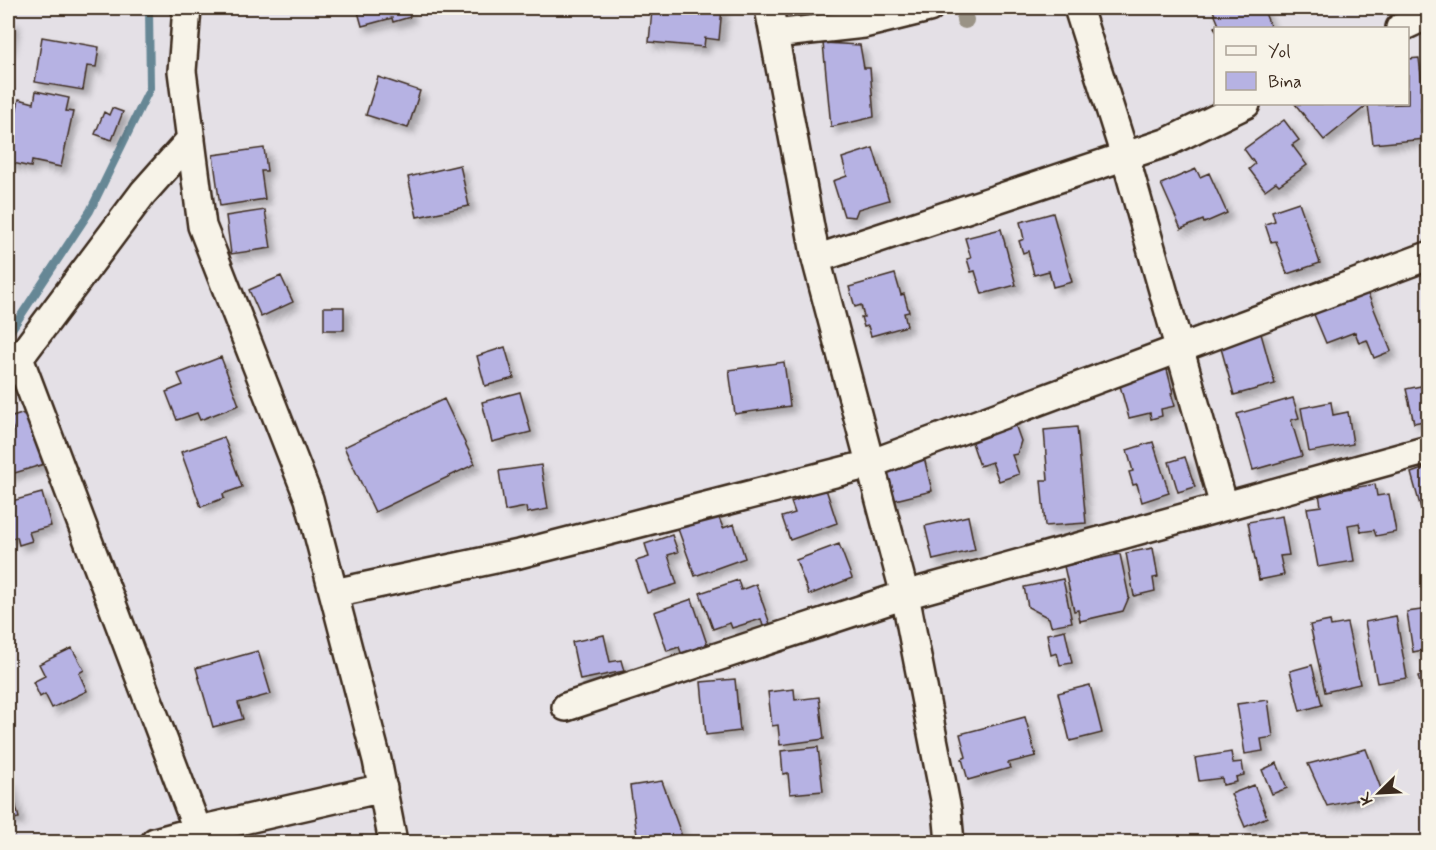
<svg xmlns="http://www.w3.org/2000/svg" width="1436" height="850" font-family="Mynerve,sans-serif">
	<style>
		.lines { fill: none; stroke-linecap: round; stroke-linejoin: round }
		.stream { stroke: #668795; stroke-width: 8 }
		.building { fill: #b6b2e3; stroke: #3b2a1e; stroke-width: 1.5; filter: url(#shadow) }
		.street-casing { stroke: #3b2a1e; stroke-width: 32 }
		.street { stroke: #f7f3e8; stroke-width: 27 }
		.tree { fill: #9a9386 }
	</style>
	<defs>
		<filter id="shadow"><feDropShadow dx="5.5" dy="5.5" stdDeviation="3" flood-color="#0004"/></filter>
	</defs>
	<rect width="100%" height="100%" fill="#e4e0e6"/>
	<filter id="ink" filterUnits="userSpaceOnUse"><feTurbulence type="fractalNoise" baseFrequency=".0167" numOctaves="2"/><feDisplacementMap in="SourceGraphic" scale="12" xChannelSelector="R" yChannelSelector="G"/><feConvolveMatrix kernelMatrix="1 2 1 2 8 2 1 2 1" color-interpolation-filters="sRGB"/></filter>
	<g filter="url(#ink)">
		<g class="lines">
			<path class="stream" d="M8 335 90 211 150 88 149 8"/>
		</g>
		<path class="building" d="M357 8H408L410 17 393 22 392 18 362 26Z
			M674 8H722L719 40 705 38 704 47 649 42 652 10 674 12Z
			M1212 8 1258 9 1263 8 1271 28H1216V30L1214 27 1219 25Z
			M8 21 14 22 8 51Z
			M42 37 99 47 96 67 87 66 83 90 35 82Z
			M823 43 860 45 864 68H870L874 117 831 127Z
			M1419 58 1425 109H1421L1425 139 1373 144 1368 105 1408 104V59Z
			M378 77 420 91 408 128 366 115Z
			M36 91 69 98 66 111 73 112 61 167 32 161 31 167 8 162V150L19 99 34 103Z
			M1295 104H1365L1366 106 1324 140Z
			M112 108 123 112 112 140 95 134 104 112 109 115Z
			M1284 120 1299 140 1292 145 1307 165 1279 185 1276 182 1265 190 1249 169 1255 164 1244 149Z
			M264 148 267 171H261L265 199 220 206 213 155Z
			M873 148 889 200 858 209 855 217 844 216 833 181 847 176 842 158Z
			M460 165 469 206 417 217 408 177Z
			M1196 169 1200 177 1209 173 1227 213 1204 223 1203 220 1181 229 1161 184Z
			M1299 202 1320 263 1287 274 1276 241 1271 242 1265 224 1275 221 1272 211Z
			M265 210 271 248 231 254 226 216Z
			M1053 213 1072 282 1053 287 1049 271 1034 275 1028 251 1023 253 1019 241 1024 239 1020 222Z
			M1001 229 1016 285 982 294 975 271 971 272 967 259 971 258 965 238Z
			M895 274 901 295 904 294 909 312 904 313 907 326 871 336 868 326 864 327 861 317H864L861 305 855 307 849 287Z
			M281 276 293 302 261 317 249 290Z
			M1364 284 1391 351 1374 358 1367 340 1359 343 1355 332 1326 343 1310 305Z
			M324 307H344V330H324Z
			M1260 330 1275 384 1234 395 1219 341Z
			M505 347 514 378 485 386 477 356Z
			M221 357 239 405 200 420 197 413 177 420 166 392 183 385 178 374Z
			M784 362 790 406 735 414 729 370Z
			M1165 362 1173 393H1171L1175 406 1161 409 1162 416 1151 419 1150 413 1129 418 1117 375Z
			M1421 386 1423 399 1428 398V420L1414 423 1406 389Z
			M520 392 531 432 492 442 482 402Z
			M1293 398 1299 418 1291 420 1302 456 1253 470 1237 414Z
			M444 399 475 464 375 512 344 447Z
			M1331 402 1333 415 1348 412 1353 444 1309 452 1301 408Z
			M28 412 51 462 8 475V433L14 431 9 418Z
			M1012 416 1021 441 1017 454 1012 455 1019 474 999 481 992 462 980 466 968 431Z
			M1077 427 1086 523 1045 526 1041 480H1048L1044 430Z
			M224 437 242 487 223 494 224 498 201 507 181 452Z
			M1153 442 1169 493 1142 502 1137 484 1133 485 1129 472 1133 471 1127 450Z
			M924 457 932 491 887 502 879 467Z
			M1185 457 1195 487 1178 492 1169 462Z
			M541 465 548 509 527 513 526 507 505 511 499 471Z
			M1428 467V534L1411 473Z
			M1375 484 1377 496 1389 494 1396 532 1376 536 1374 530 1361 532 1359 523 1348 525 1354 561 1318 567 1307 508 1321 506 1319 494Z
			M826 489 837 523 790 540 782 517 795 513 791 502Z
			M42 493 51 526 29 532 32 541 19 545 17 537 8 539V502Z
			M718 515 723 528 734 524 745 558 695 576 678 529Z
			M968 516 975 550 933 560 925 526Z
			M1282 516 1289 555 1280 556 1284 575 1259 580 1248 522Z
			M672 535 678 552 668 555 677 584 647 593 636 561 649 557 645 544Z
			M839 544 852 578 809 595 796 560Z
			M1153 548 1158 577 1153 578 1155 591 1134 596 1126 553Z
			M1120 554 1129 597 1123 611 1080 621 1078 610 1074 611 1064 566Z
			M1063 579 1072 622 1051 626 1049 618 1028 607 1024 587Z
			M738 580 741 590 756 584 770 624 763 626 761 619 732 628 730 623 713 629 700 593Z
			M692 599 708 647 682 655 679 647 667 651 654 612Z
			M1428 609V649L1413 652 1407 612Z
			M1396 616 1407 678 1377 683 1365 622Z
			M1330 621 1331 626 1347 623 1360 684 1325 692 1310 625Z
			M1065 630 1072 663 1060 665 1057 653 1051 655 1047 634Z
			M604 635 610 662 621 660 624 671 580 680 572 642Z
			M72 648 84 670 79 673 87 691 52 708 45 694 40 697 33 682 45 676 39 664Z
			M258 651 271 694 238 703 243 719 213 727 196 668Z
			M1312 665 1322 705 1300 711 1290 671Z
			M1428 673V702L1425 703 1418 676Z
			M735 679 740 731 706 735 701 682Z
			M1090 685 1102 733 1070 741 1058 693Z
			M794 689 795 700 819 697 824 739 780 745 778 725 772 726 768 692Z
			M1268 700 1273 737 1261 739 1263 751 1245 754 1237 704Z
			M1025 717 1036 756 1008 763 1010 768 968 780 962 759 966 757 960 734Z
			M818 747 823 791 790 794 788 773 783 774 781 751Z
			M1366 749 1383 794 1327 806 1308 764Z
			M1231 752 1233 763 1242 762 1244 775 1236 777 1237 782 1223 785 1222 778 1199 781 1195 758Z
			M1277 763 1287 788 1272 794 1262 770Z
			M8 780H9L19 818 8 820Z
			M662 781 684 842H638L630 786Z
			M1254 785 1267 817 1245 827 1231 794Z
			M1267 837 1269 842H1253Z"/>
		<g class="lines">
			<defs>
				<path id="street" d="M187 8 182 71 202 226 309 499 377 760 393 842
					M769 8 816 259 905 595 947 810 950 842
					M1078 8 1125 156 1224 506
					M1400 28 1428 15
					M774 34 864 24 929 8
					M816 259 1168 142 1246 104
					M19 358 202 842
					M9 372 143 193 191 139
					M334 593 519 554 870 464 1428 256
					M566 707 905 595 1428 450
					M155 842 199 830 383 788"/>
			</defs>
			<use href="#street" class="street-casing"/>
			<use href="#street" class="street"/>
		</g>
		<circle class="tree" cx="965" cy="20" r="9"/>
	</g>
	<rect width="1436" height="850" fill="none" stroke="#f7f3e8" stroke-width="30"/>
	<rect x="15" y="15" width="1406" height="820" fill="none" stroke="#3b2a1e" stroke-width="2" filter="url(#ink)"/>
	<rect x="1214" y="27" width="195" height="78" fill="#f7f3e8" stroke="#aca397" stroke-width="1.5"/>
	<rect x="1226" y="46" width="30" height="9" fill="#f7f3e8" stroke="#aca397" stroke-width="1.5"/>
	<text x="1268" y="57" font-size="18" fill="#3b2a1e">Yol</text>
	<rect x="1226" y="72" width="30" height="18" fill="#b6b2e3" stroke="#aca397" stroke-width="1.5"/>
	<text x="1268" y="87" font-size="18" fill="#3b2a1e">Bina</text>
	<g transform="translate(1379 793) rotate(246)" stroke="#f7f3e8" stroke-width="4.5" paint-order="stroke">
	<path d="M0-4.5L10 22L0 15L-10 22Z" fill="#3b2a1e"/>
	<text y="-9" font-size="16" font-weight="bold" text-anchor="middle" fill="#3b2a1e">K</text>
	</g>
</svg>
